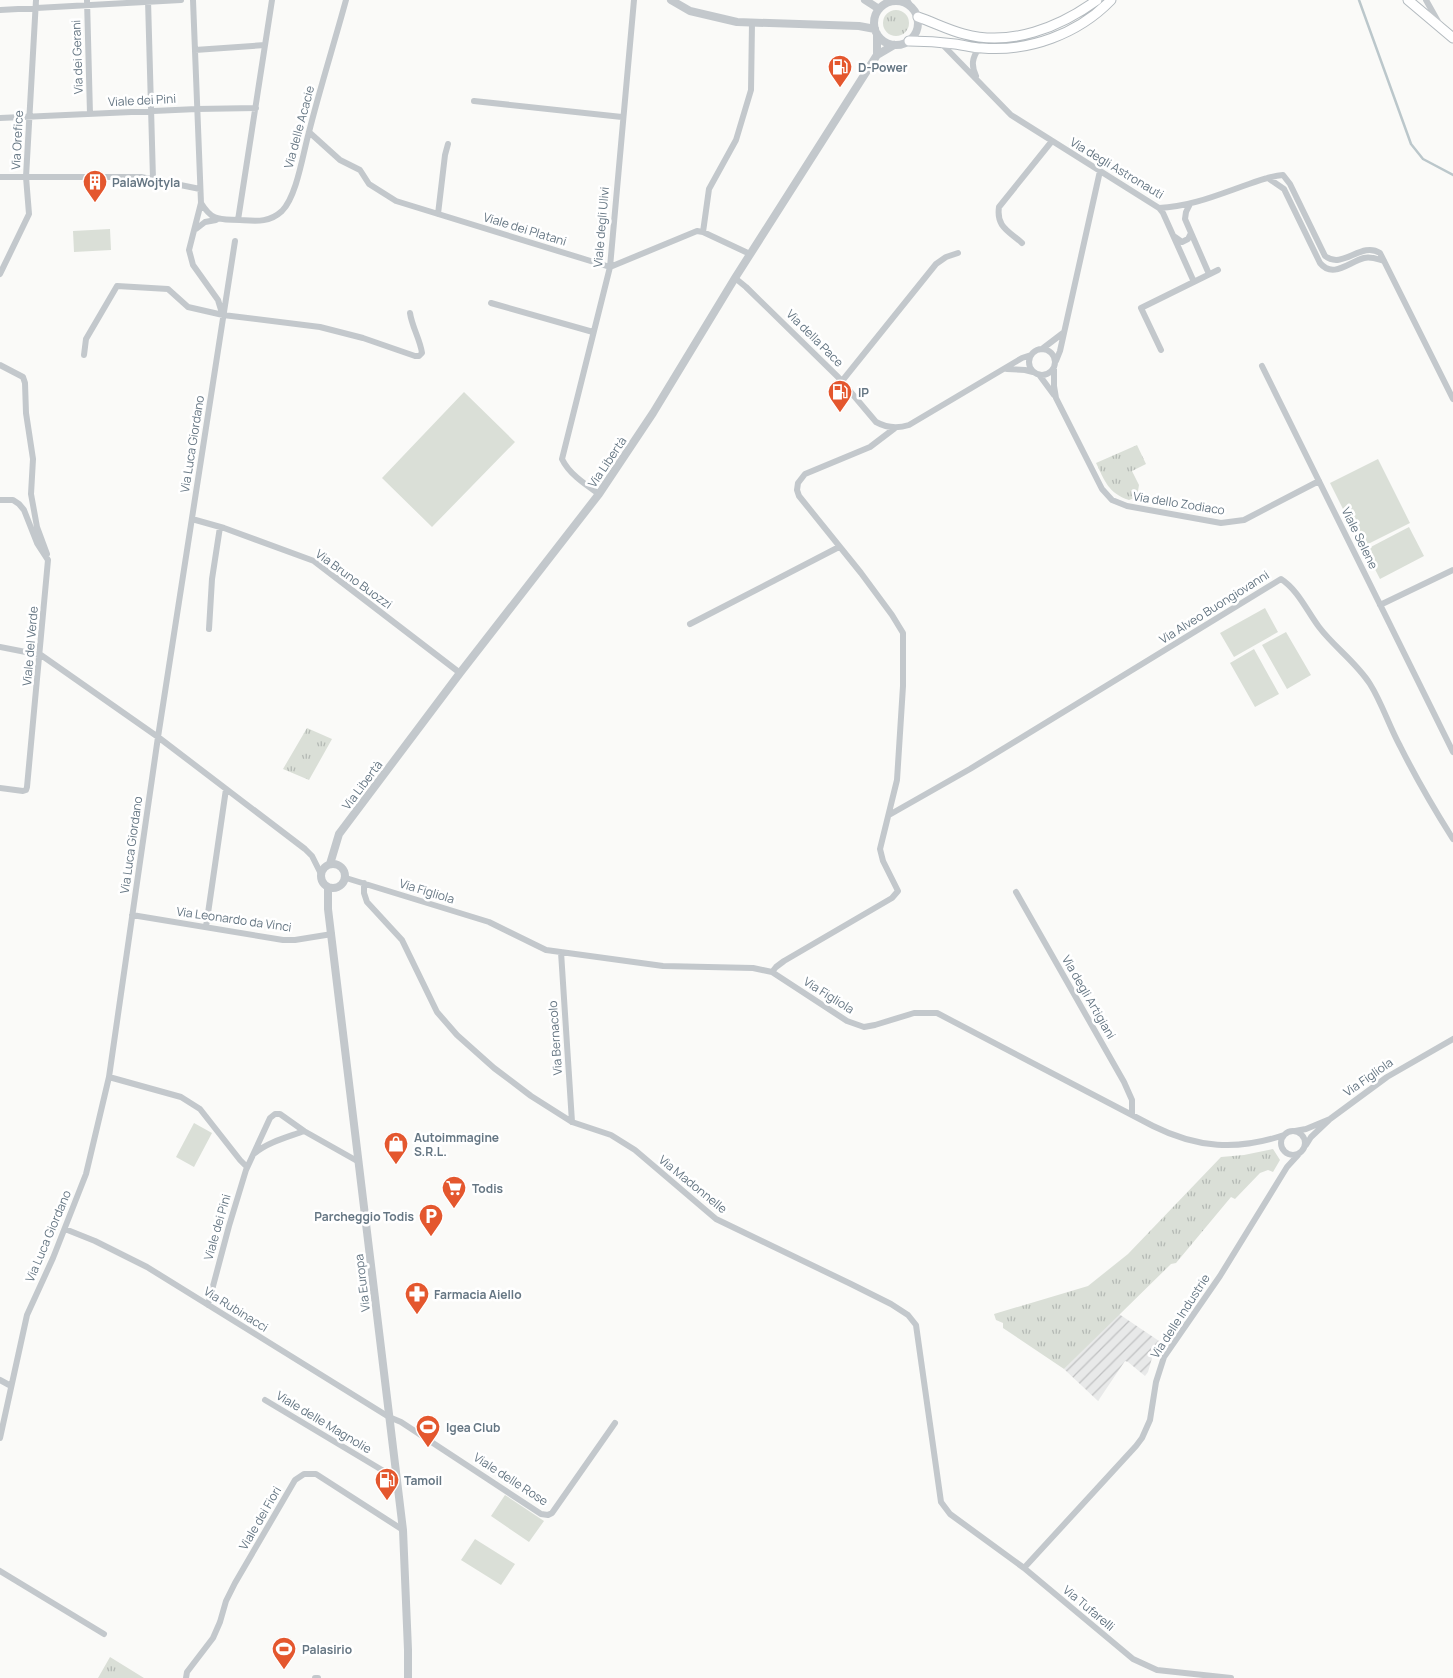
<svg xmlns="http://www.w3.org/2000/svg" width="1453" height="1678" font-family="Manrope,sans-serif">
	<style>
		.industrial { fill: url(#industrial-furrows) }
		.grass { fill: url(#grass-tufts) }
		.park { fill: #dadfd7 }
		.lines { fill: none; stroke-linecap: round; stroke-linejoin: round }
		.stream { stroke: #bbc7cb; stroke-width: 2.5 }
		.secondary-casing { stroke: #b3babf; stroke-width: 11 }
		.minor { stroke: #c3c8cc; stroke-width: 6 }
		.tertiary { stroke: #c3c8cc; stroke-width: 8 }
		.secondary { stroke: #fff; stroke-width: 9 }
		.labels { text-anchor: middle; dominant-baseline: central; stroke-width: 5; stroke-linejoin: round; paint-order: stroke }
		.street-label { font-size: 12px; fill: #657683; stroke: #fff }
		.poi-label { font-size: 12px; font-weight: bold; fill: #657683; stroke: #fff; text-anchor: start }
	</style>
	<defs>
		<pattern id="industrial-furrows" width="10" height="10" patternUnits="userSpaceOnUse" patternTransform="scale(1.25)"><rect width="10" height="10" fill="#e8e9e9"/><path d="M-1 1l2-2M0 10L10 0M9 11l2-2" fill="none" stroke="#c0c1c2"/></pattern>
		<pattern id="grass-tufts" width="24" height="20" patternUnits="userSpaceOnUse" patternTransform="scale(1.25)"><rect width="24" height="20" fill="#dadfd7"/><path d="M3 7l-1-3M5 7V3M7 7l1-3M15 17l-1-3M17 17v-4M19 17l1-3" fill="none" stroke="#b4b9b4"/></pattern>
	</defs>
	<rect width="100%" height="100%" fill="#fafaf8"/>
	<path class="industrial" d="M1119 1314 1162 1343 1152 1358 1148 1372 1145 1376 1128 1362 1125 1361 1098 1401 1064 1369Z"/>
	<path class="grass" d="M883 23a13 13 0 1 1 26 0a13 13 0 1 1-26 0Z
		M1137 445 1146 464 1132 471 1139 485 1137 497 1129 500C1108 493 1105 481 1096 463Z
		M307 728 332 739 309 780 283 769Z
		M1273 1149 1280 1160 1273 1172 1268 1170 1260 1173 1235 1199 1231 1197 1176 1263 1171 1264 1064 1369 1003 1328V1323L996 1320 994 1314 1088 1286 1128 1254 1221 1157 1244 1155Z
		M110 1657 144 1678H98Z"/>
	<path class="park" d="M110 229 111 250 74 252 73 231Z
		M464 392 515 442 432 527 382 478Z
		M1378 459 1410 523 1362 547 1330 483Z
		M1409 527 1424 556 1380 579 1365 550Z
		M1265 608 1278 632 1234 657 1220 633Z
		M1286 632 1311 675 1287 689 1262 645Z
		M1254 649 1279 694 1255 707 1230 663Z
		M194 1123 212 1133 194 1167 176 1157Z
		M505 1495 544 1521 529 1542 491 1516Z
		M475 1539 515 1564 501 1585 461 1560Z"/>
	<g class="lines">
		<path class="stream" d="M1359 0 1411 144 1423 159 1453 175"/>
		<defs>
			<path id="secondary" d="M1408 0 1453 38
				M918 17C933 22 948 30 964 34 1011 47 1060 27 1097 0
				M909 41C925 41 940 42 955 44 964 45 973 48 982 48 1029 52 1078 34 1111 0"/>
		</defs>
		<use href="#secondary" class="secondary-casing"/>
		<path class="minor" d="M87 0 90 114
			M148 0 153 179
			M193 0 201 203 189 250 193 265 218 300 222 313
			M907 0 910 5
			M1426 0 1440 25
			M886 3 888 0
			M0 10 181 0
			M941 43 1011 115 1159 208C1190 207 1220 194 1249 184 1260 180 1271 176 1283 175L1290 184 1325 256C1343 270 1361 241 1380 253L1453 399
			M195 50 265 45
			M976 76C971 65 972 58 979 48
			M474 101 622 117
			M0 118 197 109 256 108
			M309 132 340 160 360 170 369 184 396 201 610 267 697 231 703 232 750 254
			M0 177H141L200 189
			M1268 178 1284 189 1320 263C1333 279 1349 262 1364 258 1371 256 1377 259 1384 261
			M201 203C213 222 219 219 240 220 256 221 269 223 282 211 297 196 303 153 309 132 320 88 334 44 346 0
			M1190 204 1186 212 1185 219 1209 274
			M1159 208 1163 213 1194 282
			M438 214 445 155 448 144
			M238 220 272 0
			M196 229 205 222 216 220
			M703 232 709 189 736 140 751 90 752 23
			M1175 237 1182 242 1188 239 1191 233
			M1022 243C1009 231 996 227 999 207L1052 141
			M0 274 29 214 26 177 36 0
			M735 278 746 287 838 377 876 422C887 428 897 429 909 425L1022 358 1031 355
			M491 303 593 332
			M1029 362a13 13 0 1 1 26 0a13 13 0 1 1-26 0Z
			M1042 349 1063 333
			M1161 350 1141 308 1218 270
			M84 355 86 339 117 286 168 289 188 307 223 315 320 327 363 338 415 356H419L422 353C420 339 412 327 410 313
			M1056 361 1060 351 1100 171
			M0 365 23 377 25 383 26 413 33 459 31 494 37 527 47 554
			M1262 366 1453 752
			M1007 369 1025 370 1033 372
			M1054 369V386L1056 398 1102 489 1112 500 1127 506 1221 523 1244 520 1319 481
			M1040 376 1054 395
			M842 381 936 264 946 257 958 253
			M599 494C586 485 569 474 562 459L610 267 634 0
			M0 500H13L19 504 24 510 37 543 48 560 27 787 26 790 23 791 0 788
			M192 519 224 528 314 561 460 673
			M1380 605 1453 570
			M690 624 839 547
			M209 629 212 579 220 527
			M0 647 41 655 158 737 305 849 312 856 321 874
			M889 815 970 769 1281 579C1298 590 1307 611 1319 627 1334 647 1356 662 1370 684 1382 703 1389 726 1400 746 1416 778 1434 809 1453 839
			M346 878 489 922 546 950 663 966 753 968 772 972 847 1021 864 1027 875 1025 914 1013H937L1153 1126C1197 1148 1237 1151 1284 1135
			M364 883V893L367 902 402 940 437 1012 457 1035 494 1068 531 1096 572 1122 611 1135 635 1150 716 1219 851 1284 891 1304 908 1315 916 1325 941 1502 950 1514 1024 1568 1133 1659 1157 1670 1231 1678
			M1016 892 1124 1082 1132 1100V1115
			M132 915 283 940H295L332 934
			M206 927 226 789
			M561 952 572 1122
			M772 972 776 967 784 961 892 898 898 891 883 861 880 849 897 780 903 686V633L892 615 861 573 799 496 797 490 798 483 805 474 870 447 895 428
			M109 1077 181 1097 200 1109 240 1160 247 1167
			M1281 1143a12 12 0 1 1 24 0a12 12 0 1 1-24 0Z
			M1295 1131 1306 1129 1330 1119 1387 1077 1453 1039
			M1306 1145 1311 1137 1329 1120
			M255 1153C268 1142 288 1137 304 1131
			M65 1229 95 1241 147 1267 389 1417 401 1422 541 1514 548 1515 552 1513 615 1423
			M208 1305 229 1226 246 1170 270 1118 275 1114H280L304 1131 359 1162
			M0 1380 11 1386
			M265 1400 397 1479
			M0 1438 27 1315 53 1258 86 1174 109 1077 158 737 235 241
			M1024 1568 1136 1446 1142 1438 1150 1420 1156 1382 1164 1357 1220 1276 1287 1167 1298 1155
			M0 1571 104 1634
			M186 1678 187 1672 213 1638 220 1622 226 1601 235 1583 295 1480 304 1474H316L403 1530
			M315 1678H318"/>
		<path class="tertiary" d="M671 0 690 11 737 22 859 26 875 29
			M865 0 879 9
			M874 23a22 22 0 1 1 44 0a22 22 0 1 1-44 0Z
			M877 55V34
			M321 876a12 12 0 1 1 24 0a12 12 0 1 1-24 0Z
			M330 864 339 834 460 673 599 494 653 413 735 278 877 55 894 45
			M328 887V909L403 1530 408 1650V1678"/>
		<use href="#secondary" class="secondary"/>
	</g>
	<defs>
		<symbol id="fuel-pin" viewBox="-11 -11 22 30"><path d="M0 17L-7.5 6A9.5 9.5 0 1 1 7.5 6Z" fill="#e4572e" stroke="#fff"/><path d="M-5.5-6h7V0h2V4h1.3V-2.5L3-4.5l.8-.8L6-3V5H2.5V1h-1V6h-7ZM-4.2-4.7v3.2H.2V-4.7Z" fill="#fff"/></symbol>
		<symbol id="building-pin" viewBox="-11 -11 22 30"><path d="M0 17L-7.5 6A9.5 9.5 0 1 1 7.5 6Z" fill="#e4572e" stroke="#fff"/><path d="M-4-6H4V6H1V3H-1V6H-4ZM-2.5-4.3h1.7v1.8h-1.7ZM.8-4.3h1.7v1.8H.8ZM-2.5-1h1.7V.8h-1.7ZM.8-1h1.7V.8H.8Z" fill="#fff"/></symbol>
		<symbol id="shop-pin" viewBox="-11 -11 22 30"><path d="M0 17L-7.5 6A9.5 9.5 0 1 1 7.5 6Z" fill="#e4572e" stroke="#fff"/><path d="M-5-2.5h2.3a2.7 3.5 0 0 1 5.4 0H5L5.5 6h-11ZM-1.5-2.5h3a1.5 2.3 0 0 0-3 0Z" fill="#fff"/></symbol>
		<symbol id="supermarket-pin" viewBox="-11 -11 22 30"><path d="M0 17L-7.5 6A9.5 9.5 0 1 1 7.5 6Z" fill="#e4572e" stroke="#fff"/><path d="M-6-5.5h2.5l.6 2H6L4.5 2H-2.5L-4.4-4H-6ZM-1.5 3.2a1.3 1.3 0 1 0 .1 0ZM3 3.2a1.3 1.3 0 1 0 .1 0Z" fill="#fff"/></symbol>
		<symbol id="parking-pin" viewBox="-11 -11 22 30"><path d="M0 17L-7.5 6A9.5 9.5 0 1 1 7.5 6Z" fill="#e4572e" stroke="#fff"/><path d="M-3.5-5.5H1a3.5 3.5 0 0 1 0 7H-1V5.5H-3.5ZM-1-3.4V-.6H.8a1.4 1.4 0 0 0 0-2.8Z" fill="#fff"/></symbol>
		<symbol id="pharmacy-pin" viewBox="-11 -11 22 30"><path d="M0 17L-7.5 6A9.5 9.5 0 1 1 7.5 6Z" fill="#e4572e" stroke="#fff"/><path d="M-2-6h4v4h4v4h-4v4h-4v-4h-4v-4h4Z" fill="#fff"/></symbol>
		<symbol id="stadium-pin" viewBox="-11 -11 22 30"><path d="M0 17L-7.5 6A9.5 9.5 0 1 1 7.5 6Z" fill="#e4572e" stroke="#fff"/><path d="M0-5a6.5 5 0 1 0 0 10a6.5 5 0 1 0 0-10ZM-3.5-1.8h7v3.6h-7Z" fill="#fff"/></symbol>
	</defs>
	<g fill-rule="evenodd">
		<use href="#fuel-pin" x="826" y="53" width="28" height="38"/>
		<use href="#building-pin" x="81" y="168" width="28" height="38"/>
		<use href="#fuel-pin" x="826" y="378" width="28" height="38"/>
		<use href="#shop-pin" x="382" y="1130" width="28" height="38"/>
		<use href="#supermarket-pin" x="440" y="1174" width="28" height="38"/>
		<use href="#parking-pin" x="417" y="1202" width="28" height="38"/>
		<use href="#pharmacy-pin" x="403" y="1280" width="28" height="38"/>
		<use href="#stadium-pin" x="414" y="1413" width="28" height="38"/>
		<use href="#fuel-pin" x="373" y="1466" width="28" height="38"/>
		<use href="#stadium-pin" x="270" y="1635" width="28" height="38"/>
	</g>
	<g class="labels">
		<g class="street-label">
			<text transform="translate(77 57) rotate(-92)">Via dei Gerani</text>
			<text transform="translate(142 100) rotate(-3)">Viale dei Pini</text>
			<text transform="translate(299 127) rotate(-75)">Via delle Acacie</text>
			<text transform="translate(17 140) rotate(-87)">Via Orefice</text>
			<text transform="translate(1117 168) rotate(31)">Via degli Astronauti</text>
			<text transform="translate(601 227) rotate(-85)">Viale degli Ulivi</text>
			<text transform="translate(525 229) rotate(17)">Viale dei Platani</text>
			<text transform="translate(815 338) rotate(45)">Via della Pace</text>
			<text transform="translate(192 444) rotate(-81)">Via Luca Giordano</text>
			<text transform="translate(607 462) rotate(-56)">Via Libertà</text>
			<text transform="translate(1179 503) rotate(9)">Via dello Zodiaco</text>
			<text transform="translate(1360 538) rotate(64)">Viale Selene</text>
			<text transform="translate(354 579) rotate(36)">Via Bruno Buozzi</text>
			<text transform="translate(1214 607) rotate(-32)">Via Alveo Buongiovanni</text>
			<text transform="translate(30 646) rotate(-85)">Viale del Verde</text>
			<text transform="translate(362 785) rotate(-53)">Via Libertà</text>
			<text transform="translate(131 845) rotate(-82)">Via Luca Giordano</text>
			<text transform="translate(427 891) rotate(17)">Via Figliola</text>
			<text transform="translate(234 919) rotate(8)">Via Leonardo da Vinci</text>
			<text transform="translate(829 995) rotate(32)">Via Figliola</text>
			<text transform="translate(1089 997) rotate(60)">Via degli Artigiani</text>
			<text transform="translate(555 1038) rotate(-94)">Via Bernacolo</text>
			<text transform="translate(1368 1077) rotate(-35)">Via Figliola</text>
			<text transform="translate(693 1184) rotate(39)">Via Madonnelle</text>
			<text transform="translate(217 1227) rotate(-74)">Viale dei Pini</text>
			<text transform="translate(48 1236) rotate(-67)">Via Luca Giordano</text>
			<text transform="translate(362 1283) rotate(-97)">Via Europa</text>
			<text transform="translate(236 1309) rotate(32)">Via Rubinacci</text>
			<text transform="translate(1180 1316) rotate(-57)">Via delle Industrie</text>
			<text transform="translate(324 1422) rotate(31)">Viale delle Magnolie</text>
			<text transform="translate(511 1479) rotate(33)">Viale delle Rose</text>
			<text transform="translate(260 1518) rotate(-60)">Viale dei Fiori</text>
			<text transform="translate(1089 1608) rotate(40)">Via Tufarelli</text>
		</g>
		<g class="poi-label">
			<text x="858" y="67">D-Power</text>
			<text x="112" y="182">PalaWojtyla</text>
			<text x="858" y="392">IP</text>
			<text x="414" y="1137">Autoimmagine<tspan x="414" dy="14">S.R.L.</tspan></text>
			<text x="472" y="1188">Todis</text>
			<text x="414" y="1216" text-anchor="end">Parcheggio Todis</text>
			<text x="434" y="1294">Farmacia Aiello</text>
			<text x="446" y="1427">Igea Club</text>
			<text x="404" y="1480">Tamoil</text>
			<text x="302" y="1649">Palasirio</text>
		</g>
	</g>
</svg>
